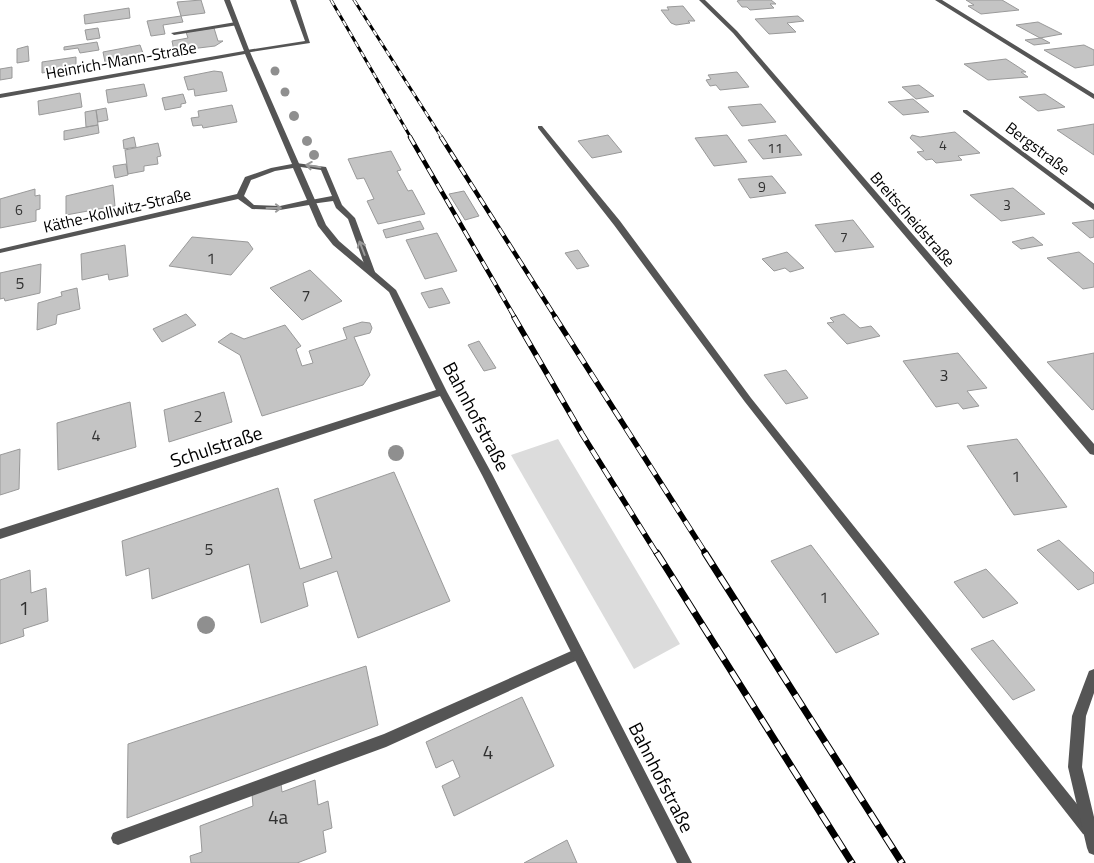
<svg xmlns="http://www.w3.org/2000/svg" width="1094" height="863" font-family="'Titillium Web',sans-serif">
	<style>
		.green { fill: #dcdcdc }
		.building { fill: #c4c4c4; stroke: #999 }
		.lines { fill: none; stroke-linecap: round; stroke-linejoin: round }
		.lane { fill: #555; fill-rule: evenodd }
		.street { fill: #555; fill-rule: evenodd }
		.rail-far3-casing { stroke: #000; stroke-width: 3 }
		.rail-far2-casing { stroke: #000; stroke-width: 4.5 }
		.rail-far1-casing { stroke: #000; stroke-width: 5.5 }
		.rail-casing { stroke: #000; stroke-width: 7 }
		.rail-far3 { stroke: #fff; stroke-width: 2; stroke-dasharray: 6; stroke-linecap: butt }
		.rail-far2 { stroke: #fff; stroke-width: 3; stroke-dasharray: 9; stroke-linecap: butt }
		.rail-far1 { stroke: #fff; stroke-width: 4; stroke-dasharray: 11; stroke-linecap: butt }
		.rail { stroke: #fff; stroke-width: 5; stroke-dasharray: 14; stroke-linecap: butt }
		.tree { fill: #8f8f8f }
		.oneway { stroke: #999 }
		.labels { text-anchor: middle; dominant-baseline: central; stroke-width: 4; stroke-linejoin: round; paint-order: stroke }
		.far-number-label { font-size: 14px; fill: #313131 }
		.far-street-label { font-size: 16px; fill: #000; stroke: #fff }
		.number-label { font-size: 16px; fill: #313131 }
		.street-label { font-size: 19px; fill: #000; stroke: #fff }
		.near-number-label { font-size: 19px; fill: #313131 }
	</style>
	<rect width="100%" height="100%" fill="#fff"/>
	<path class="green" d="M558 439 680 644 634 669 511 455Z"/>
	<path class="building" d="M201 0 205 13 181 16 177 2Z
		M741 0H771L776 4H770L774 8 750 10 747 7H742L737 1Z
		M966 0H1002L1019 10 981 14 968 6 974 5Z
		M683 6 695 21H688L690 23 676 25 671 23 661 10H669L667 7Z
		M129 8 130 18 85 24 84 15Z
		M181 16 183 22 163 25 165 34 151 36 147 21Z
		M798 16 804 21 787 23 796 32 769 34 755 19Z
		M1038 22 1062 34 1040 38 1016 25Z
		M98 28 100 38 87 40 85 30Z
		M214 28 218 41H223L215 46 174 51 172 41 188 38 186 32Z
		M1041 38 1050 43 1034 45 1025 40Z
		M97 42 99 50 80 53 78 48 64 50V47Z
		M140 45 144 56 105 62 103 52Z
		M1084 45 1094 50V65L1075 68 1044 50Z
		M28 46 29 61 17 63V49Z
		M76 57V67L42 73V62Z
		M1006 59 1026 72H1021L1028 77 988 80 964 64Z
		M12 67V78L0 80V69Z
		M214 71 222 72 227 91 195 96 194 89 188 90 184 77Z
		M737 72 749 87 720 90 716 85 710 86 706 80 711 79 708 75Z
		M144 84 147 96 108 103 106 90Z
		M919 85 934 96 916 99 902 87Z
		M80 93 82 107 39 115 38 101Z
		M183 94 186 103 181 104V107L165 110 162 98Z
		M1045 94 1065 107 1038 111 1019 97Z
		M913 99 929 112 903 115 888 102Z
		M761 104 776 122 742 126 728 107Z
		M232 105 237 122 203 128 202 125 193 126 191 118 199 117 198 111Z
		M106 108 108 120 98 122 96 110Z
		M96 110 98 125 86 127 85 112Z
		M1094 124V155L1057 130Z
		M98 125 99 133 64 140V131Z
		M955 132 980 153 958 156 962 160 936 163 932 159 926 160 917 152 924 151 910 138 912 135 920 137Z
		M608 135 622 152 592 158 578 141Z
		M727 135 747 162 714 166 695 138Z
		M786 135 802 155 763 159 748 140Z
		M134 137 136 147 124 149 123 140Z
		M158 143 161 156 157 157 158 164 144 166V171L128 174 125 150Z
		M391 151 401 170 397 171 408 191 412 190 425 214 378 224 367 201 374 199 364 178 357 179 348 159Z
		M126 164 128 175 115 178 113 166Z
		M772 176 786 193 750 198 738 179Z
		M113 185 115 206 66 215V196Z
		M1013 188 1045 214 1001 221 970 195Z
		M35 189V196L40 195V209L36 210V221L0 228V199Z
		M464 191 479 216 465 220 449 194Z
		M853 220 874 247 835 252 815 225Z
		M1094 220V237L1090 238 1072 223Z
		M420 221 424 229 386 238 383 230Z
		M437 233 457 271 425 279 406 240Z
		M192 237 248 242 253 249 231 275 169 266Z
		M1033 237 1043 245 1021 249 1012 242Z
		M125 245 128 276 109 280 108 274 82 280 81 254Z
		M578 250 589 266 577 269 565 253Z
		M787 252 804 268 790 272 785 268 774 271 762 259Z
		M1079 252 1094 264V287L1083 289 1047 258Z
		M41 264 40 293 5 301 4 298 0 299V273Z
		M310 270 342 301 302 320 270 288Z
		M77 288 80 309 57 315 56 324 37 330 38 303 62 296 61 292Z
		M442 288 450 303 429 308 421 293Z
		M186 314 196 325 162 342 153 329Z
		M844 314 860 328 871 326 880 336 847 344 827 323 834 322 830 318Z
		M362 322 370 323 372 328 370 333 354 337 370 375 363 385 262 416 240 355 218 342 231 333 244 339 285 325 301 346 296 349 302 366 313 363 309 351 347 339 343 328Z
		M479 341 496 368 484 371 468 345Z
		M958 353 987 388 967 391 979 406 963 409 958 403 936 407 903 361Z
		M1094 353V409L1092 410 1047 362Z
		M786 370 808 398 786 404 764 375Z
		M224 392 232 422 169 442 164 410Z
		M130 402 136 447 58 470 57 423Z
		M1017 439 1067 507 1014 515 967 446Z
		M20 449 19 489 0 495V455Z
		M394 472 450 601 358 638 337 571 303 583 308 606 261 623 249 564 152 599 149 568 126 576 122 541 278 488 300 569 332 558 314 500Z
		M1059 540 1094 573V583L1078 590 1037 550Z
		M811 545 879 634 836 653 771 561Z
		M986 569 1018 603 983 618 954 582Z
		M30 570 31 593 46 588 48 621 23 629 24 636 0 644V580Z
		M993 640 1035 690 1013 700 971 649Z
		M366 666 378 725 127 818 128 744Z
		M522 697 554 766 454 816 442 786 460 777 453 760 436 768 426 742Z
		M315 780 318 805 328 801 332 828 323 831 326 852 297 863H191L190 856 202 852 200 826 253 806 252 794 281 784 282 792Z
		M567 840 577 863H524Z"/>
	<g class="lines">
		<path class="lane" d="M290 0H296L310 43 245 53 244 52 247 50 305 41Z
			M236 22 238 23V25L174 35 171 33Z
			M538 126H542L620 221 751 398 1093 824V834L1088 836 1083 834 745 402 614 225 538 128Z
			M296 163 326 167 342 205 355 218 375 272 374 274 371 275 367 272 348 219 336 208 333 201 311 204 307 202 311 200 332 196 321 170 294 166V164Z
			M578 648 582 650 584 654 582 658 386 747 118 845 113 843 111 838 113 833 118 831 384 734Z"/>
		<path class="street" d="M224 0H230L250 52 326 225 339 241 396 290 447 392 492 474 692 863H677L482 475 440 396 0 539V529L436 390 389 292 333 245 318 226 309 205 280 210 252 209 238 199 0 253V249L237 194 245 177 271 168 292 164 245 54 0 98V94L244 51ZM293 168 307 200 280 206 254 205 244 196 251 180 275 171Z
			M699 0H705L737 31 1094 444V455L1090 454 733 33Z
			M935 0H942L1094 94V99Z
			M963 110H967L1094 204V210L963 112Z
			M1094 669V693L1086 716 1082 767 1094 817V855L1089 853 1087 848 1068 767 1072 716 1089 671Z"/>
		<defs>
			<path id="rail-far3" d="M331 0 411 138
				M354 0 442 138"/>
			<path id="rail-far2" d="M410 137 515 318
				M441 137 556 318"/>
			<path id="rail-far1" d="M514 317 582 434 657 554
				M555 317 706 554"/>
			<path id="rail" d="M657 553 852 863
				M705 553 902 863"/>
		</defs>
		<use href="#rail-far3" class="rail-far3-casing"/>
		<use href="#rail-far2" class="rail-far2-casing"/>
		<use href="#rail-far1" class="rail-far1-casing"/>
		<use href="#rail" class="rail-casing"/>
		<use href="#rail-far3" class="rail-far3"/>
		<use href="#rail-far2" class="rail-far2"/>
		<use href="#rail-far1" class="rail-far1"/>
		<use href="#rail" class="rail"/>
	</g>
	<g class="tree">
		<circle cx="275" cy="71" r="4.5"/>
		<circle cx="285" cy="92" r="4.5"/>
		<circle cx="294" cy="116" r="5"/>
		<circle cx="307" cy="141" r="5"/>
		<circle cx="314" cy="155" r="5"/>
		<circle cx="396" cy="453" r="8"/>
		<circle cx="206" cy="625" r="9"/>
	</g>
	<defs><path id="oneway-shaft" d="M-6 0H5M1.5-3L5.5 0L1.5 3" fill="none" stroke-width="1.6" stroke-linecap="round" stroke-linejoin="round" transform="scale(1.25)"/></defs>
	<g class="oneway">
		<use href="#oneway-shaft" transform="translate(313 166) rotate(-170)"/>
		<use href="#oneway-shaft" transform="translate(274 208)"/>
		<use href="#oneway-shaft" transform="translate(362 248) rotate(-111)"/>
	</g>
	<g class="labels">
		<g class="far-number-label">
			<text x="943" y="144">4</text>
			<text x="775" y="147">11</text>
			<text x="762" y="186">9</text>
			<text x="1007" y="204">3</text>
			<text x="19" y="209">6</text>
			<text x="844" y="236">7</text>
		</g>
		<g class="far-street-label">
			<text transform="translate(121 60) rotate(-10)">Heinrich-Mann-Straße</text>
			<text transform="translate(1038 148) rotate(37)">Bergstraße</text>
			<text transform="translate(117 210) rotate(-13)">Käthe-Kollwitz-Straße</text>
			<text transform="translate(913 219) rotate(49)">Breitscheidstraße</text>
		</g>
		<g class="number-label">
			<text x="211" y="258">1</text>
			<text x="20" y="283">5</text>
			<text x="306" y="295">7</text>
			<text x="944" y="375">3</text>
			<text x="198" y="416">2</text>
			<text x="96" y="435">4</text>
			<text x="1016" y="476">1</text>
			<text x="209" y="549">5</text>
			<text x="824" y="597">1</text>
		</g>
		<g class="street-label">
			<text transform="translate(477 416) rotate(62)">Bahnhofstraße</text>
			<text transform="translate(216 446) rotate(-18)">Schulstraße</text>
			<text transform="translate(662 777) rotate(63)">Bahnhofstraße</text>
		</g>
		<g class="near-number-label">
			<text x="24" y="607">1</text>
			<text x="488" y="751">4</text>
			<text x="278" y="816">4a</text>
		</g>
	</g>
</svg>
